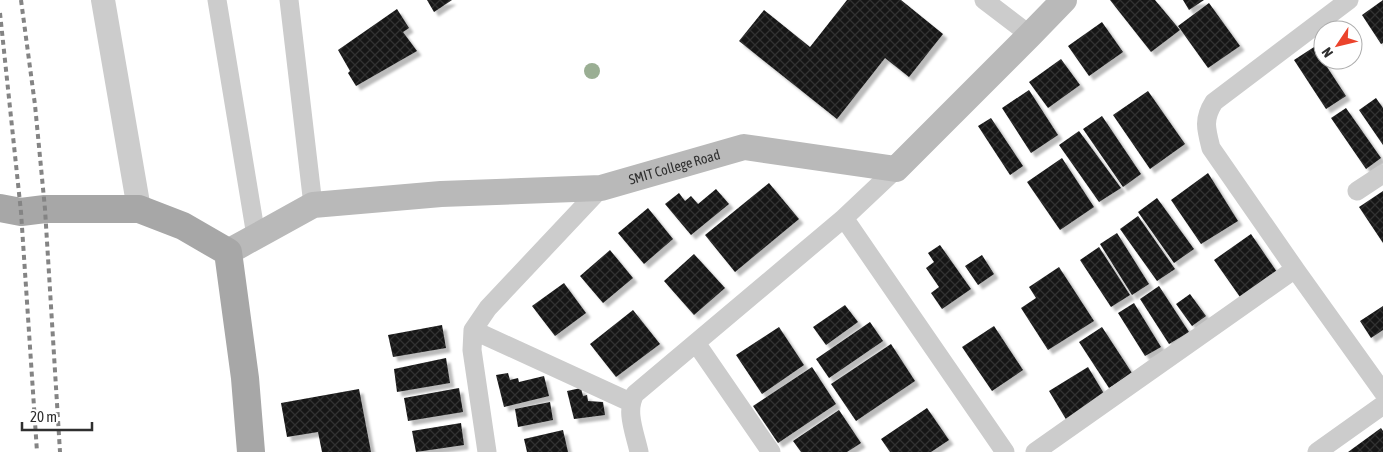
<svg xmlns="http://www.w3.org/2000/svg" width="1383" height="452" font-family="'Asap Condensed',sans-serif">
	<style>
		.building { fill: url(#building-cross-hatch); filter: url(#shadow) }
		.lines { fill: none; stroke-linecap: round; stroke-linejoin: round }
		.minor { stroke: #ccc; stroke-width: 19 }
		.tertiary { stroke: #ccc; stroke-width: 24 }
		.secondary { stroke: #b9b9b9; stroke-width: 26 }
		.primary { stroke: #a7a7a7; stroke-width: 28 }
		.rail { stroke: #848484; stroke-width: 4; stroke-dasharray: 5 4; stroke-linecap: butt }
		.tree { fill: #9aae93 }
		.labels { text-anchor: middle; dominant-baseline: central; stroke-width: 5; stroke-linejoin: round; paint-order: stroke }
		.street-label { font-size: 14px; fill: #2f2f2f; stroke: #fff }
	</style>
	<defs>
		<pattern id="building-cross-hatch" width="8" height="8" patternUnits="userSpaceOnUse" patternTransform="scale(1.25)"><rect width="8" height="8" fill="#161616"/><path d="M0 0l8 8M0 8l8-8" fill="none" stroke="#303030"/></pattern>
		<filter id="shadow"><feDropShadow dx="4.5" dy="4.5" stdDeviation="1" flood-color="#0004"/></filter>
	</defs>
	<rect width="100%" height="100%" fill="#fff"/>
	<path class="building" d="M427 0H452L434 12Z
		M847 0H901L943 34 909 77 885 58 837 119 739 41 764 10 810 47Z
		M1110 0H1155L1180 30 1151 52Z
		M1183 0H1204L1189 10Z
		M1383 0V43L1381 44 1362 15Z
		M1209 3 1240 46 1208 68 1178 26Z
		M397 9 409 28 403 32 417 51 356 86 348 73 350 71 338 50Z
		M1102 22 1123 52 1089 76 1068 46Z
		M1314 47 1346 96 1326 109 1294 60Z
		M1061 59 1080 85 1048 108 1029 82Z
		M1029 90 1058 135 1031 153 1002 108Z
		M1148 91 1185 144 1150 169 1113 115Z
		M1376 98 1383 108V145L1359 110Z
		M1346 108 1381 158 1366 169 1331 118Z
		M1102 116 1141 174 1123 187 1083 129Z
		M991 118 1023 166 1010 175 978 126Z
		M1079 131 1121 188 1099 202 1059 145Z
		M1062 158 1094 207 1060 230 1027 182Z
		M1208 173 1238 221 1201 244 1171 200Z
		M769 183 799 219 735 272 705 235Z
		M716 189 729 204 691 235 665 204 679 193 685 201 691 196 698 204Z
		M1383 191V243L1359 207Z
		M1157 198 1194 249 1174 263 1138 212Z
		M648 208 673 239 644 264 618 233Z
		M1138 216 1175 269 1157 281 1120 229Z
		M1117 233 1149 284 1132 295 1100 244Z
		M1251 234 1277 272 1240 297 1214 260Z
		M940 245 971 289 942 309 931 293 939 287 926 268 934 262 928 253Z
		M1099 247 1130 295 1111 307 1080 260Z
		M610 250 633 278 603 303 580 276Z
		M694 254 725 288 694 315 664 281Z
		M982 255 994 274 978 285 965 266Z
		M1059 267 1094 321 1048 350 1021 308 1036 298 1029 287Z
		M564 283 586 313 555 336 532 306Z
		M1159 286 1189 332 1169 344 1140 299Z
		M1190 294 1206 316 1192 326 1176 304Z
		M1134 303 1161 347 1145 356 1118 313Z
		M845 305 858 322 826 345 813 327Z
		M1383 306V330L1371 338 1360 321Z
		M633 310 660 344 616 377 590 344Z
		M870 322 883 341 829 378 816 359Z
		M442 325 446 348 393 357 388 335Z
		M994 326 1023 370 992 391 962 347Z
		M779 327 804 365 762 394 736 355Z
		M1102 327 1132 373 1109 388 1079 342Z
		M891 344 915 381 856 421 831 384Z
		M446 358 450 383 397 392 394 369Z
		M812 367 836 404 778 443 753 406Z
		M1088 367 1106 397 1067 421 1049 391Z
		M508 373 510 380 518 378 519 382 544 376 549 396 504 407 496 375Z
		M459 388 463 412 408 421 404 398Z
		M581 388 583 396 587 395 588 401 603 402 605 415 574 419 567 391Z
		M359 389 371 452H322L318 432 287 437 281 403Z
		M550 402 553 420 518 427 515 409Z
		M927 408 949 440 931 452H890L881 439Z
		M839 410 861 443 847 452H801L793 441Z
		M461 423 464 445 416 452 412 431Z
		M1381 428 1383 431V452H1348Z
		M563 430 568 452H527L524 439Z"/>
	<g class="lines">
		<path class="minor" d="M217 0 256 236
			M289 0 313 205
			M984 0 1030 35
			M896 169 844 218 1005 452
			M1357 191 1383 174
			M1295 269 1211 148C1206 129 1203 119 1214 102L1349 0
			M473 330 630 402
			M696 343 771 452
			M487 452 472 350 473 330 488 308 601 188
			M639 452C635 433 625 411 635 394L844 218
			M1035 452 1295 269 1383 392
			M1317 452 1383 405"/>
		<path class="tertiary" d="M103 0 139 209"/>
		<path class="secondary" id="s1" d="M228 252 313 205 441 194 601 188 744 147 896 169 1030 35 1064 0"/>
		<path class="primary" d="M0 208 21 212 45 209H139L183 226 228 252 245 378 251 452"/>
		<path class="rail" d="M21 0 35 105 45 209 60 452
			M0 13 21 212 37 452"/>
	</g>
	<circle class="tree" cx="592" cy="71" r="8"/>
	<g class="labels">
		<g class="street-label">
			<text stroke="none"><textPath href="#s1" startOffset="462">SMIT College Road</textPath></text>
		</g>
	</g>
	<g transform="translate(1338 45) rotate(235)"><circle r="24" fill="#ffffff" stroke="#acacac"/>
	<path d="M0-4L9 19L0 12L-9 19Z" fill="#eb432c"/>
	<text y="-8" font-size="14" font-weight="bold" text-anchor="middle" fill="#2f2f2f">N</text>
	</g>
	<path d="M22 422v8h70v-8" fill="none" stroke="#2f2f2f" stroke-width="2.5"/>
	<text x="30" y="422" font-size="15" fill="#2f2f2f" stroke="#ffffff" stroke-width="4" paint-order="stroke">20 m</text>
</svg>
